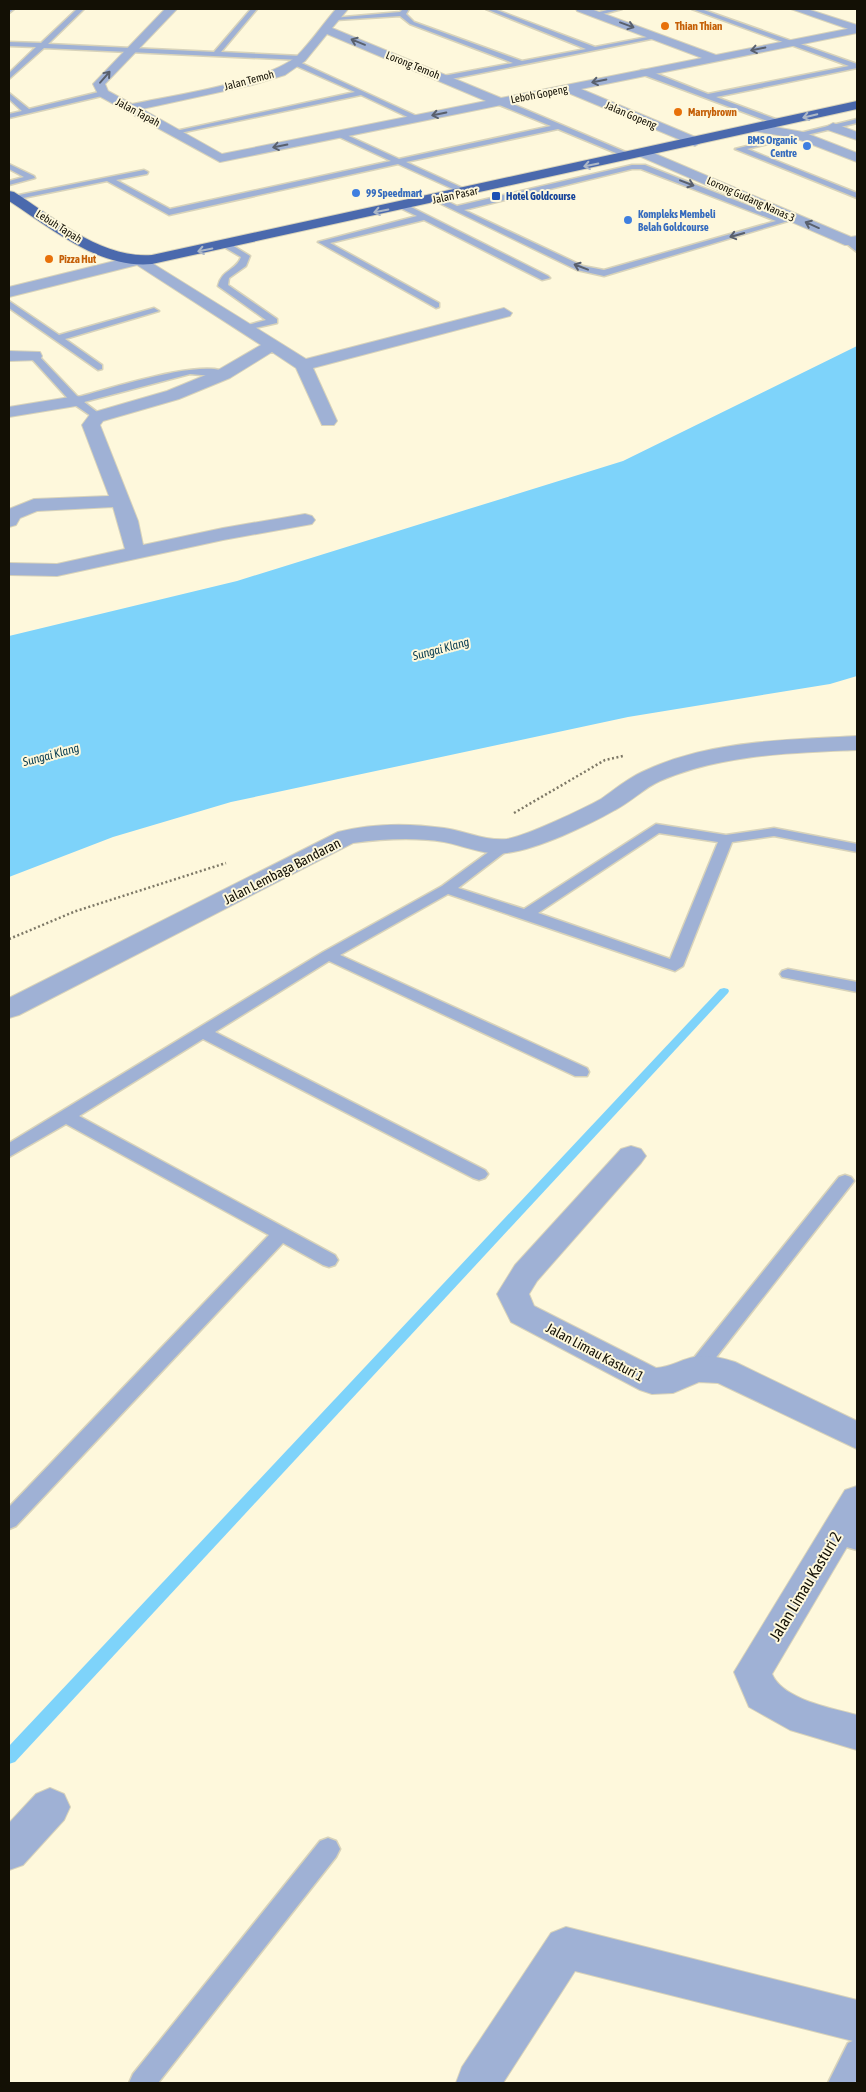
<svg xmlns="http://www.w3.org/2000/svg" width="866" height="2092" font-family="'Asap Condensed',sans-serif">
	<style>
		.water { fill: #7ed3fa }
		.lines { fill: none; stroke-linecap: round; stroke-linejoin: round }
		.stream { fill: #7ed3fa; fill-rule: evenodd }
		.service-casing { stroke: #d8d3ba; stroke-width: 3 }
		.minor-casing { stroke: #d8d3ba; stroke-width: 2 }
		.tertiary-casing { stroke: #d8d3ba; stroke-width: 2 }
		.trunk-casing { stroke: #d8d3ba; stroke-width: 2 }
		.path { stroke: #7e7967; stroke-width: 2.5; stroke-dasharray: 2 2.5; stroke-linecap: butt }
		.service { fill: #9fb1d5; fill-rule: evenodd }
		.minor { fill: #9fb1d5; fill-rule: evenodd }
		.tertiary { fill: #9fb1d5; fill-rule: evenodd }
		.trunk { fill: #4a69ad; fill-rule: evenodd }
		.oneway { stroke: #59606d }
		.oneway2 { stroke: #adb8c7 }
		.food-dot { fill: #e8710a; stroke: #fef8dc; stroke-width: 2 }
		.shop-dot { fill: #3f7fe0; stroke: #fef8dc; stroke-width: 2 }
		.transit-dot { fill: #1a4fb4; stroke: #fef8dc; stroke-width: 2 }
		.labels { text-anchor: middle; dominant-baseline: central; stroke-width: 4; stroke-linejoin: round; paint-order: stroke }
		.far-food-label { font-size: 11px; font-weight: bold; fill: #c56008; stroke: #fef8dc; text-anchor: start }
		.far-street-label { font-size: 11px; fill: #131005; stroke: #fef8dc }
		.far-shop-label { font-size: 11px; font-weight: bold; fill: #366cbe; stroke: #fef8dc; text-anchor: start }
		.far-transit-label { font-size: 11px; font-weight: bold; fill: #164399; stroke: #fef8dc; text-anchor: start }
		.far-water-label { font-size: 12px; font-style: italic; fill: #104255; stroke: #fef8dc }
		.street-label { font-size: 14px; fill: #131005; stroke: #fef8dc }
		.near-street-label { font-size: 16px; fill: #131005; stroke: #fef8dc }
	</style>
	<rect width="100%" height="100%" fill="#fef8dc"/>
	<path class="water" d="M857 346V676L830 684 628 717 231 802 113 837 9 877V636L237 581 623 461Z"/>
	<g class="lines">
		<path class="stream" d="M724 988 728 989 729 991 728 993 15 1762 9 1764V1746L720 989Z"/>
		<defs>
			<path id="service" d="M9 9H14L9 13Z
				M77 9H84L48 44 214 52 251 9H257L221 52 301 56 305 58 301 60 44 48 9 79V73L36 47 9 46V42L41 43Z
				M403 9H409L406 14 414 22 522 61 586 49 486 9H494L595 47 658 35 661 37 446 80 443 76 513 63 410 24 400 16 336 20 333 18 400 12Z
				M611 9H622L595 16 592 14Z
				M692 9H701L857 64V68L716 97 781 121V125H778L641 74V70H647L708 94 849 66Z
				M297 61 421 118 414 120 361 95 175 134 171 132 355 92 294 65Z
				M103 91 107 93 106 95 9 118V114L22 111 9 99V93L29 109Z
				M497 100H503L635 156 628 158 558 129 406 162 467 190 468 192 464 194 398 164 169 215 107 181 13 200 9 197 144 170 148 172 147 174 116 180 170 209 391 161 337 136V132H340L399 159 551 126 497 104Z
				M857 119V123L747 149 857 193V198L735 149Z
				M9 164 34 176 35 178 9 185V181L24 177 9 169Z
				M632 165H645L788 221 604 276 577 270 431 199 438 197 457 206ZM632 169H641L776 221 604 270 583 266 464 210Z
				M403 203 548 276 550 278 542 280 424 220 330 243 439 303V307L436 308 318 242 417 216 400 208V204Z
				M847 240H853L857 244V252L847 244Z
				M227 242 250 256 246 266 229 278 228 285 277 319V323L246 330 241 327 266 320 218 286C222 269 236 271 241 257L224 247V243Z
				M9 301 59 335 154 308 159 311 65 339 102 365V369L98 370 9 308Z
				M31 354H37L78 397C106 390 208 356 229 374L224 377 190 374 84 402 101 415 102 417 97 420 72 403 31 358Z
				M656 824 726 835 774 828 857 844V852L774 836 732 842 683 966 675 971 448 894 340 955 587 1068 589 1072 587 1076H575L329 961 215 1032 485 1170 488 1174 485 1178 479 1180 473 1178 203 1039 79 1116 335 1255 338 1260 335 1265 329 1267 323 1265 283 1243 16 1526 9 1529V1507L269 1235 66 1124 9 1157V1143L323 952 442 886 501 843H511L513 846 458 888 524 909ZM659 833 718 842 670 959 538 913Z
				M788 969 857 982V992L782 977 780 974 782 971Z
				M845 1175 851 1177 854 1181 851 1185 703 1374 696 1376 689 1374 686 1369 689 1364 839 1177Z
				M836 1527 857 1532V1550L829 1542 826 1536 829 1530Z
				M328 1838 336 1841 340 1849 336 1857 158 2083H129L133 2074 320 1841Z
				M857 2039V2078L855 2083H828L848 2043Z"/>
			<path id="minor" d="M165 9H177L105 84 108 91 132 104C174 95 267 82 297 56 311 42 323 24 336 9H348L332 28 501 98 702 58 577 11 576 9H591L716 55 857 27V33L581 89 700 139 702 142 695 146 566 92 220 162 99 96 93 84ZM327 34 486 101 222 154 142 109 252 85 285 75 305 61Z
				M833 123 857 132V140L828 130 826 127Z
				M758 124 803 132 857 153V162L795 138 753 131 751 128 753 125Z
				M644 149 851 237 857 236V245H845L639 156 637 153 639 150Z
				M139 255 306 359 504 308 512 313 510 316 313 368 337 421 334 425H322L296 368 272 352 230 378 179 399 103 421 100 425 138 521 143 545 223 528 305 514 312 516 315 520 312 524 223 540 57 576 9 575V563L57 564 125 549 113 507 37 511 20 518 16 525 9 527V509L34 499 109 496 82 425 91 413 167 391 218 370 261 345 137 265 9 297V287Z
				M9 351 40 352 42 356 40 360 9 361Z
				M76 396 82 397 85 401 82 405 9 417V407Z
				M631 1146 641 1149 646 1156 641 1163 537 1281 529 1294 534 1306 656 1368C671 1367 680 1360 694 1357 707 1354 723 1358 735 1362L857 1421V1449L718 1383 699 1382 673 1393 652 1394 640 1390 511 1322 497 1294 515 1265 621 1149Z
				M857 1486V1530L772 1674C783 1700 832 1708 857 1715V1750L790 1730 749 1707 734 1672 845 1490Z
				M50 1788 64 1794 70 1807 64 1820 23 1865 9 1870V1823L36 1794Z
				M566 1927 857 2000V2042L575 1971 503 2083H456L462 2067 551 1933Z"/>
			<path id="tertiary" d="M791 9H807L857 25V32Z
				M857 736V750C790 753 723 754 660 781 644 788 631 802 615 810 587 826 538 849 507 853 485 856 465 846 444 842 414 837 383 839 353 843L19 1015 9 1018V998L338 832C373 823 409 823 444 828 465 831 485 841 507 839 526 836 583 809 601 799 614 790 627 779 642 772 708 740 785 740 857 736Z"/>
			<path id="trunk" d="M857 101V109L152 264C98 269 51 228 9 201V191L14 192C55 218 101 259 152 255Z"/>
		</defs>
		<use href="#service" class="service-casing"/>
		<use href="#minor" class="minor-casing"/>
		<use href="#tertiary" class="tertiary-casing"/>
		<use href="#trunk" class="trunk-casing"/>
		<path class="path" d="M514 813 605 760 623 756
			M9 939 76 911 226 863"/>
		<use href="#service" class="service"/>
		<use href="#minor" class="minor"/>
		<use href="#tertiary" class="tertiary"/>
		<use href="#trunk" class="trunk"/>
	</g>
	<defs><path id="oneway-shaft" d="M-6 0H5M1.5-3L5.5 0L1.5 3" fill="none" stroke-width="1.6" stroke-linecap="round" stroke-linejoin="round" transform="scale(1.25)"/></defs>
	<g class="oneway">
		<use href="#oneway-shaft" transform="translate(627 25) rotate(20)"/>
		<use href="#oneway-shaft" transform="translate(358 42) rotate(-158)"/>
		<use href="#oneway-shaft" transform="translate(758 49) rotate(169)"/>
		<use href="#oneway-shaft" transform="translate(105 77) rotate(-49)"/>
		<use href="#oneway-shaft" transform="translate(599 81) rotate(168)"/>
		<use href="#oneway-shaft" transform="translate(439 114) rotate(168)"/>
		<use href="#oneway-shaft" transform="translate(280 146) rotate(169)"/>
		<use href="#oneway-shaft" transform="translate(687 183) rotate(21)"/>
		<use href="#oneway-shaft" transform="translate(812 225) rotate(-156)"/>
		<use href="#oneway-shaft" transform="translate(737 235) rotate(164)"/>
		<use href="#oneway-shaft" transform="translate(581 267) rotate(-159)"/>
	</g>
	<g class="oneway2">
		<use href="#oneway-shaft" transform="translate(810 116) rotate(167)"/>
		<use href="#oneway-shaft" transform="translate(591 165) rotate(168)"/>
		<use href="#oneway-shaft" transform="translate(381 211) rotate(168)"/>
		<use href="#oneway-shaft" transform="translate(205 250) rotate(168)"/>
	</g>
	<g class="food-dot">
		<circle cx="665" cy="26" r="5"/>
		<circle cx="678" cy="112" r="5"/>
		<circle cx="49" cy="259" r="5"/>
	</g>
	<g class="shop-dot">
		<circle cx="807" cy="146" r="5"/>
		<circle cx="356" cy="193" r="5"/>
		<circle cx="628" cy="220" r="5"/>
	</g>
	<rect class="transit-dot" x="491" y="191" width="10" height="10" rx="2.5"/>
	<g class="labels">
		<g class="far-food-label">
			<text x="675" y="26">Thian Thian</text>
			<text x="688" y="112">Marrybrown</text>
			<text x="59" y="259">Pizza Hut</text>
		</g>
		<g class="far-street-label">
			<text transform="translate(413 65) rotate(22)">Lorong Temoh</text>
			<text transform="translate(249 80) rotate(-15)">Jalan Temoh</text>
			<text transform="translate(539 94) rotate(-11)">Leboh Gopeng</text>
			<text transform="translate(138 112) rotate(28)">Jalan Tapah</text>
			<text transform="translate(631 115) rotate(23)">Jalan Gopeng</text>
			<text transform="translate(455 195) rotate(-12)">Jalan Pasar</text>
			<text transform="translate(751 199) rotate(24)">Lorong Gudang Nanas 3</text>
			<text transform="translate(59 226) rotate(32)">Lebuh Tapah</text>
		</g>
		<g class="far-shop-label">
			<text x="797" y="140" text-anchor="end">BMS Organic<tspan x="797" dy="13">Centre</tspan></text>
			<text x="366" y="193">99 Speedmart</text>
			<text x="638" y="214">Kompleks Membeli<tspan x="638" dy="13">Belah Goldcourse</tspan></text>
		</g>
		<g class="far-transit-label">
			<text x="506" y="196">Hotel Goldcourse</text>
		</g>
		<g class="far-water-label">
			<text transform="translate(441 649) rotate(-15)">Sungai Klang</text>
			<text transform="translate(51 755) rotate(-15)">Sungai Klang</text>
		</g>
		<g class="street-label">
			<text transform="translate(282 871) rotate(-27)">Jalan Lembaga Bandaran</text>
			<text transform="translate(595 1352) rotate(28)">Jalan Limau Kasturi 1</text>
		</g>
		<g class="near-street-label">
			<text transform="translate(805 1586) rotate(-59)">Jalan Limau Kasturi 2</text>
		</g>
	</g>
	<rect width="866" height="2092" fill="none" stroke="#131005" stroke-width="20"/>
</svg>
